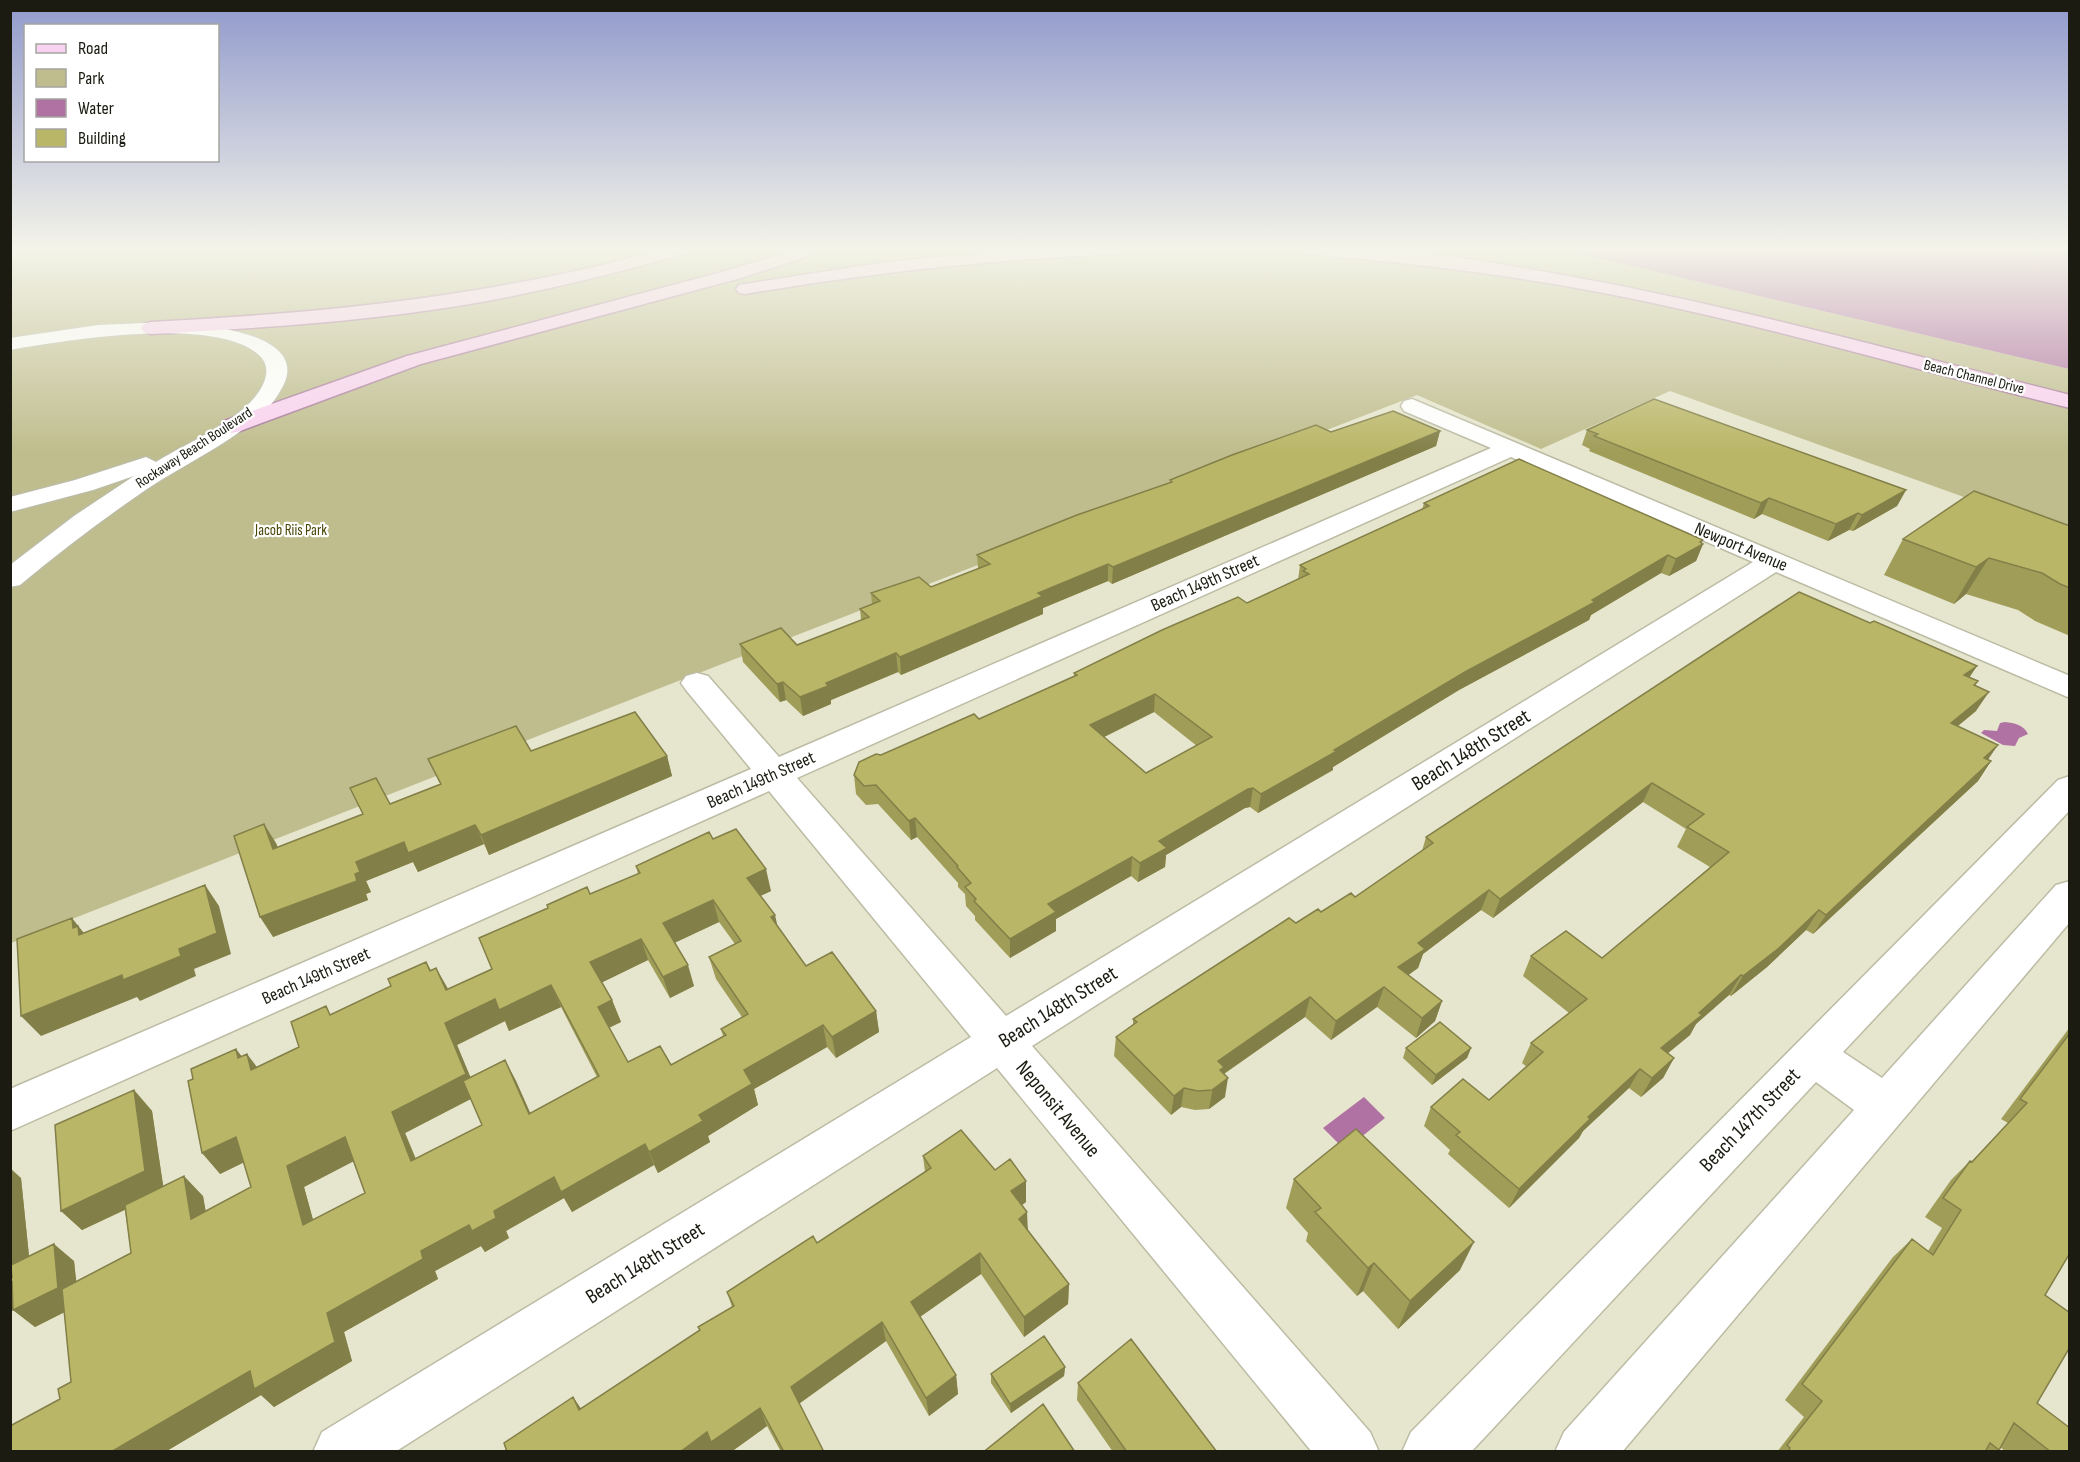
<svg xmlns="http://www.w3.org/2000/svg" width="2080" height="1462" font-family="'Sofia Sans Condensed',sans-serif">
	<style>
		.green { fill: #bfbd8d }
		.water { fill: #af72a2 }
		.lines { fill: none; stroke-linecap: round; stroke-linejoin: round }
		.minor-casing { stroke: #bcbca5; stroke-width: 3 }
		.tertiary-casing { stroke: #bcbca5; stroke-width: 3 }
		.primary-casing { stroke: #a97e9c; stroke-width: 3 }
		.minor { fill: #fff; fill-rule: evenodd }
		.tertiary { fill: #fff; fill-rule: evenodd }
		.primary { fill: #fad2f1; fill-rule: evenodd }
		.wall { fill: #a09d59; fill-rule: evenodd }
		.shaded-wall { fill: #827f48 }
		.building { fill: #bab667; stroke: #827f48; stroke-width: 1.5; fill-rule: evenodd }
		.labels { text-anchor: middle; dominant-baseline: central; stroke-width: 4.5; stroke-linejoin: round; paint-order: stroke }
		.far-street-label { font-size: 15px; fill: #1b1b12; stroke: #fff }
		.far-park-label { font-size: 15px; fill: #484404; stroke: #fff }
		.street-label { font-size: 18px; fill: #1b1b12; stroke: #fff }
		.near-street-label { font-size: 21px; fill: #1b1b12; stroke: #fff }
	</style>
	<rect width="100%" height="100%" fill="#e6e6ce"/>
	<path class="green" d="M11 249H1559L2069 369V535L1670 391 1541 449 1417 395 668 685 11 943Z"/>
	<path class="water" d="M1559 249H2069V369Z
		M2005 722C2014 723 2024 725 2028 734L2019 738 2015 746 2003 745 1981 733 1984 730 1997 731 2000 723Z
		M1364 1097 1385 1118 1345 1150 1323 1128Z"/>
	<g class="lines">
		<defs>
			<path id="minor" d="M1412 399 2070 676V698L1776 572 1032 1046 1370 1432 1379 1452H1312L997 1068 395 1452H313L322 1432 971 1037 769 791 10 1131V1089L751 769 686 690 681 683 686 676 697 673 708 676 779 757 1491 448 1404 411 1401 406 1404 401ZM1511 457 1753 562 1006 1016 797 778Z
				M2070 776V810L1843 1052 1882 1078 2056 885 2070 881V922L1622 1452H1555L1564 1432 1854 1110 1816 1082 1471 1452H1402L1411 1432 2058 780Z"/>
			<path id="tertiary" d="M168 322C198 324 311 332 283 386 277 397 271 406 261 415 227 445 185 464 147 489 103 519 61 551 20 585L10 587V565L74 516 134 476 93 490 10 512V497L75 480 146 457 156 462C188 442 231 426 255 397 265 385 272 368 260 356 219 315 65 340 10 350V338L98 325Z"/>
			<path id="primary" d="M664 249H689L687 253C621 272 555 288 487 301 376 321 263 328 151 334L144 332 141 328 144 324 151 322C325 313 496 296 664 249Z
				M797 249H820L818 253 741 278 421 364 240 431 232 433 224 431 221 426 224 421 407 356 729 270Z
				M1026 249H1130L1122 254C995 259 870 273 745 294L739 293 736 289 739 285 745 284 886 262Z
				M1297 249C1372 241 1460 257 1535 270 1716 301 1892 350 2070 395V408C1911 369 1754 321 1593 291 1497 273 1402 262 1305 254Z"/>
		</defs>
		<use href="#minor" class="minor-casing"/>
		<use href="#tertiary" class="tertiary-casing"/>
		<use href="#primary" class="primary-casing"/>
		<use href="#minor" class="minor"/>
		<use href="#tertiary" class="tertiary"/>
		<use href="#primary" class="primary"/>
	</g>
	<path class="wall" d="M1587 430 1906 490 1897 506 1853 531 1849 530 1828 541 1762 514 1754 519 1589 451 1590 449 1582 445Z
		M1440 431 1436 446 1112 584 1108 581 1043 608V614L901 675 898 672 831 700V704L803 716 786 700 780 702 743 662 740 644 797 645 861 620 860 609 872 604 871 593 931 587 978 569 977 555 1170 483V480L1331 432Z
		M1424 503 1703 544 1696 561 1669 576 1661 573 1591 615 1589 620 1459 690 1333 767V770L1258 813 1250 807 1245 808 1166 855 1165 867 1138 882 1131 876 1056 919V931L1010 958 975 920V916L966 906 965 894 958 887V883L917 837 911 840 878 804 866 805 856 794 854 775 881 755 979 719 1074 677V673L1247 603 1298 580 1300 565 1422 510ZM1154 712 1197 746 1146 773 1104 737Z
		M2070 526V636L2035 621 2018 610 1966 594 1954 604 1884 575 1903 539Z
		M1870 623 1977 666 1969 677 1978 681 1975 686 1976 711 1958 726 1988 760 1991 761 1978 781 1813 934 1806 930 1767 967 1731 996 1729 995 1696 1024 1690 1035 1668 1053 1674 1058 1663 1078 1641 1097 1629 1088 1583 1131 1579 1138 1509 1208 1448 1154 1450 1150 1424 1126 1431 1107 1489 1100 1527 1067 1522 1063 1531 1043 1569 1013 1523 976 1531 956 1602 958 1710 867 1677 847 1686 829 1643 802 1493 918 1481 910 1423 954 1418 968 1408 975 1442 1001 1435 1021 1416 1038 1377 1007 1331 1040 1305 1017 1224 1074 1225 1097 1209 1109 1195 1110 1181 1107 1171 1115 1114 1056 1116 1037 1133 1025V1019L1296 923 1355 897 1422 851 1426 837Z
		M531 751 667 756 672 776 489 855 484 844 418 872 413 862 366 881 371 892 366 894 368 900 273 937 276 843 278 848 440 784 428 759Z
		M713 839 771 891 760 896 777 926 806 966 876 1011 879 1032 836 1058 827 1047 754 1089 758 1105 708 1136 710 1142 658 1173 654 1165 572 1212 564 1198 506 1231 509 1238 485 1252 481 1246 435 1271 438 1279 344 1332 352 1361 274 1407 261 1395 165 1452H10L60 1399 71 1382 64 1312 35 1327 13 1310 10 1311 21 1178 29 1256 74 1261 76 1282 131 1253 125 1210 82 1230 61 1211 134 1090 152 1111 163 1186 203 1196 205 1211 251 1187 244 1162 220 1174 242 1056 257 1067 299 1047 331 1014 391 986 426 962 431 970 436 968 448 989 492 969 590 894 638 874 636 866ZM719 922 735 944 709 957 716 979 742 1017 721 1029 723 1036 671 1065 628 1062 609 1028 621 1022 612 1000 602 982 648 960 670 998 694 986 674 943ZM561 1007 597 1077 530 1113 516 1081 505 1060 470 1077 457 1045 505 1021 509 1031ZM471 1099 482 1125 416 1159 405 1133ZM353 1161 365 1193 313 1220 304 1187Z
		M2070 1027V1253L2045 1295 2037 1403 2070 1452H2006L2000 1447 1996 1452H1777L1804 1417 1785 1400 1893 1257 1912 1239 1928 1251 1942 1228 1925 1217 1951 1180 1970 1161 1971 1162 2008 1123 2001 1119Z
		M1406 1048H1471L1467 1058 1432 1085 1403 1058Z
		M923 1156 995 1170 1026 1202 1022 1205 1028 1230 1069 1284 1068 1304 1024 1337 981 1274 920 1317 956 1375 958 1394 929 1416 886 1341 799 1404 824 1452H781L767 1426 731 1452H716L715 1450 714 1452H507L573 1397 581 1409 700 1331 732 1307 727 1292 817 1243 925 1172Z
		M1294 1179 1460 1270 1398 1329 1363 1291 1357 1296 1306 1241 1308 1233 1286 1208Z
		M1065 1367 1064 1376 1011 1413 991 1383V1374Z
		M1078 1383 1217 1452H1113L1077 1400Z"/>
	<path class="shaded-wall" d="M1440 431 1436 446 1112 584 1113 567Z
		M1906 490 1897 506 1853 531 1862 515Z
		M1769 498 1762 514 1754 519 1761 503Z
		M1858 513 1849 530 1828 541 1836 524Z
		M1703 540 1700 545 1703 544 1696 561 1669 576 1676 559Z
		M1668 555 1661 573 1591 615 1589 620 1459 690 1333 767V770L1258 813 1261 794 1465 672 1592 600Z
		M1989 558 1966 594 1954 604 1976 567Z
		M1108 564V581L1043 608V614L901 675 900 657 1038 593Z
		M896 653 898 672 831 700V704L803 716 800 697 826 683Z
		M1977 666 1965 684 1964 675Z
		M783 682 786 700 780 702 777 684Z
		M1989 692 1976 711 1938 742 1951 723Z
		M1155 694 1154 712 1090 744V725Z
		M1998 745 1985 764 1984 758Z
		M667 756 672 776 489 855 481 835Z
		M1991 761 1978 781 1813 934 1826 915Z
		M1652 783 1643 802 1493 918 1500 899Z
		M1253 788 1250 807 1245 808 1166 855 1165 867 1138 882 1140 863 1159 841 1248 789Z
		M915 818 917 837 911 840 909 821Z
		M264 824 276 843 285 869 273 849Z
		M475 825 484 844 418 872 413 862 366 881 371 892 366 894 368 900 273 937 260 917 355 874 356 862 404 842Z
		M1132 857 1131 876 1056 919V931L1010 958V939L1048 904Z
		M766 869 771 891 752 900 747 878Z
		M205 885 219 906 231 954 194 969 196 976 140 1001 137 997 41 1036 21 1016 122 975 179 949Z
		M1489 890 1481 910 1423 954 1418 968 1392 987 1398 967 1418 943Z
		M713 900 719 922 670 945 663 923Z
		M1819 910 1806 930 1767 967 1731 996 1743 976Z
		M775 915 780 937 771 917Z
		M72 918 95 947 96 955 73 928Z
		M641 939 648 960 599 984 590 962Z
		M688 965 694 986 670 998 663 977Z
		M436 968 448 989 446 990Z
		M1741 975 1729 995 1696 1024 1690 1035 1650 1068 1661 1048Z
		M551 985 561 1007 509 1031 505 1021 457 1045 478 1095 405 1133 425 1182 411 1161 392 1112 445 1023 495 999Z
		M1384 987 1377 1007 1331 1040 1336 1021Z
		M1310 997 1305 1017 1222 1075 1228 1078 1225 1097 1209 1109 1218 1061Z
		M612 1000 621 1022 606 1029 598 1007Z
		M1442 1001 1435 1021 1416 1038 1422 1018Z
		M876 1011 879 1032 836 1058 832 1037Z
		M823 1025 827 1047 754 1089 758 1105 708 1136 710 1142 658 1173 649 1152 699 1115 744 1070Z
		M1471 1048 1467 1058 1432 1085 1436 1075Z
		M236 1049 250 1067 247 1054 263 1075 253 1073 238 1058Z
		M1674 1058 1663 1078 1641 1097 1652 1078Z
		M505 1060 516 1081 540 1135 529 1114Z
		M1640 1069 1629 1088 1583 1131 1579 1138 1509 1208 1519 1189 1588 1117Z
		M1184 1088 1181 1107 1171 1115 1174 1096Z
		M134 1090 152 1111 164 1191 82 1230 61 1211Z
		M236 1137 253 1158 220 1174 202 1153Z
		M345 1137 360 1158 304 1187 320 1245 303 1225 287 1166Z
		M645 1144 654 1165 572 1212 564 1198 506 1231 509 1238 485 1252 481 1246 435 1271 438 1279 344 1332 352 1361 274 1407 261 1395 165 1452H111L250 1371 327 1313 421 1251 554 1177Z
		M10 1168 21 1178 33 1295 12 1278 10 1262Z
		M184 1176 203 1196 211 1239 191 1219Z
		M1026 1181V1202L1012 1212 1011 1191Z
		M1027 1212 1028 1233 1019 1219Z
		M1474 1242 1460 1270 1398 1329 1410 1301Z
		M54 1244 74 1261 79 1305 35 1327 13 1310Z
		M980 1253 981 1274 914 1321 911 1302Z
		M1374 1263 1363 1291 1357 1296 1368 1268Z
		M12 1282 34 1299 10 1311V1283Z
		M1069 1284 1068 1304 1024 1337V1317Z
		M882 1322 886 1341 797 1405 791 1387Z
		M1065 1367 1064 1376 1011 1413 1010 1404Z
		M956 1375 958 1394 929 1416 926 1398Z
		M573 1397 586 1416 579 1410Z
		M760 1408 767 1426 731 1452H716L715 1450 714 1452H680L707 1432Z"/>
	<path class="building" d="M1654 399 1906 490 1862 515 1858 513 1836 524 1769 498 1761 503 1594 436 1598 434 1587 430Z
		M1393 411 1440 431 1113 567 1108 564 1038 593 1043 596 900 657 896 653 826 683 828 686 800 697 783 682 777 684 740 644 781 628 797 645 869 617 860 609 880 601 871 593 919 577 931 587 990 564 977 555 1077 515 1172 482 1170 480 1232 455 1316 425 1331 432Z
		M1519 459 1703 540 1700 542 1703 544 1676 559 1668 555 1592 600 1595 602 1465 672 1334 750 1337 751 1261 794 1253 788 1248 789 1159 841 1167 848 1140 863 1132 857 1048 904 1056 912 1010 939 974 901 976 899 965 887 971 883 957 867 958 866 915 818 909 821 876 785 864 786 854 775 859 762 876 754 881 755 974 714 979 719 1077 675 1074 673 1162 630 1238 597 1247 603 1309 574 1303 571 1306 569 1300 565 1429 506 1424 503ZM1155 694 1212 737 1146 773 1090 725Z
		M1974 491 2070 526V588L2060 584 2042 573 1989 558 1976 567 1903 539Z
		M1799 592 1870 623 1874 621 1977 666 1964 675 1978 681 1974 685 1989 692 1951 723 1998 745 1984 758 1991 761 1826 915 1819 910 1779 948 1743 976 1741 975 1699 1013 1702 1015 1661 1048 1674 1058 1652 1078 1640 1069 1588 1117 1590 1119 1519 1189 1456 1135 1460 1132 1431 1107 1463 1079 1489 1100 1543 1052 1531 1043 1587 999 1531 956 1566 931 1602 958 1729 852 1687 827 1704 814 1652 783 1500 899 1489 890 1418 943 1425 949 1398 967 1442 1001 1422 1018 1384 987 1336 1021 1310 997 1218 1061 1224 1067 1220 1070 1228 1078 1212 1090 1198 1091 1184 1088 1174 1096 1116 1037 1137 1022 1133 1019 1289 918 1296 923 1318 909 1321 912 1351 893 1355 897 1433 843 1426 837Z
		M635 712 667 756 481 835 475 825 408 853 404 842 356 862 360 872 355 874 357 881 260 917 234 836 264 824 273 849 363 814 350 788 376 778 390 804 441 784 428 759 516 726 531 751Z
		M736 829 766 869 747 878 775 915 771 917 806 966 832 952 876 1011 832 1037 823 1025 744 1070 752 1084 699 1115 703 1121 649 1152 645 1144 561 1192 554 1177 494 1211 496 1218 472 1231 469 1225 421 1251 423 1259 327 1313 335 1342 254 1389 250 1371 111 1452H10V1426L60 1399 58 1389 71 1382 62 1289 131 1253 125 1205 184 1176 191 1219 251 1187 236 1137 202 1153 188 1081 193 1079 191 1069 236 1049 238 1058 247 1054 251 1070 299 1047 291 1022 326 1006 330 1015 391 986 388 979 426 962 430 971 436 968 446 990 492 969 479 938 548 908 547 905 587 887 590 894 640 873 636 866 709 832 713 839ZM713 900 741 941 709 957 748 1014 721 1029 726 1035 671 1065 660 1046 628 1062 598 1007 612 1000 590 962 641 939 663 977 688 965 663 923ZM551 985 599 1076 529 1114 505 1060 463 1081 482 1125 411 1161 392 1112 466 1074 445 1023 495 999 499 1010ZM345 1137 365 1193 303 1225 287 1166Z
		M205 885 217 933 179 949 181 956 123 980 122 975 21 1016 17 939 72 918 73 928 78 926 79 935Z
		M1440 1022 1471 1048 1436 1075 1406 1048Z
		M2070 1033V1253L2045 1295 2070 1313V1347L2037 1403 2070 1428V1452H2051L2014 1423 1999 1450 1990 1443 1985 1452H1788L1790 1448 1787 1445 1822 1401 1802 1384 1912 1239 1933 1255 1961 1210 1943 1198 1970 1161 1972 1162 2027 1103 2020 1099Z
		M134 1090 145 1171 61 1211 55 1125Z
		M1356 1129 1474 1242 1410 1301 1374 1263 1368 1268 1315 1212 1321 1208 1294 1179Z
		M961 1130 995 1170 1010 1159 1026 1181 1011 1191 1027 1212 1019 1219 1069 1284 1024 1317 980 1253 911 1302 956 1375 926 1398 882 1322 791 1387 824 1452H784L760 1408 711 1442 707 1432 680 1452H507L504 1443 573 1397 579 1410 700 1330 698 1327 734 1306 727 1292 813 1236 817 1243 931 1168 923 1156Z
		M54 1244 58 1288 13 1310 12 1282 10 1283V1262L12 1278 11 1265Z
		M1044 1336 1065 1367 1010 1404 991 1374Z
		M1131 1339 1217 1452H1127L1078 1383Z
		M1043 1404 1075 1452H987L986 1450Z"/>
	<linearGradient id="sky" x2="0" y2="1"><stop stop-color="#919acc"/><stop offset="0.55" stop-color="#f4f4e9"/><stop offset="1" stop-color="#f4f4e9" stop-opacity="0"/></linearGradient>
	<rect width="2080" height="453" fill="url(#sky)"/>
	<g class="labels">
		<g class="far-street-label">
			<text transform="translate(1974 377) rotate(14)">Beach Channel Drive</text>
			<text transform="translate(194 448) rotate(-33)">Rockaway Beach Boulevard</text>
		</g>
		<g class="far-park-label">
			<text x="291" y="530">Jacob Riis Park</text>
		</g>
		<g class="street-label">
			<text transform="translate(1741 547) rotate(23)">Newport Avenue</text>
			<text transform="translate(1205 583) rotate(-24)">Beach 149th Street</text>
			<text transform="translate(761 780) rotate(-24)">Beach 149th Street</text>
			<text transform="translate(316 976) rotate(-24)">Beach 149th Street</text>
		</g>
		<g class="near-street-label">
			<text transform="translate(1471 750) rotate(-32)">Beach 148th Street</text>
			<text transform="translate(1058 1007) rotate(-32)">Beach 148th Street</text>
			<text transform="translate(1058 1109) rotate(50)">Neponsit Avenue</text>
			<text transform="translate(1750 1120) rotate(-46)">Beach 147th Street</text>
			<text transform="translate(645 1263) rotate(-32)">Beach 148th Street</text>
		</g>
	</g>
	<rect width="2080" height="1462" fill="none" stroke="#1b1b12" stroke-width="24"/>
	<rect x="24" y="24" width="195" height="138" fill="#ffffff" stroke="#a4a4a0" stroke-width="1.5"/>
	<rect x="36" y="44" width="30" height="9" fill="#fad2f1" stroke="#a4a4a0" stroke-width="1.5"/>
	<text x="78" y="54" font-size="18" fill="#1b1b12">Road</text>
	<rect x="36" y="69" width="30" height="18" fill="#bfbd8d" stroke="#a4a4a0" stroke-width="1.5"/>
	<text x="78" y="84" font-size="18" fill="#1b1b12">Park</text>
	<rect x="36" y="99" width="30" height="18" fill="#af72a2" stroke="#a4a4a0" stroke-width="1.5"/>
	<text x="78" y="114" font-size="18" fill="#1b1b12">Water</text>
	<rect x="36" y="129" width="30" height="18" fill="#bab667" stroke="#a4a4a0" stroke-width="1.5"/>
	<text x="78" y="144" font-size="18" fill="#1b1b12">Building</text>
</svg>
